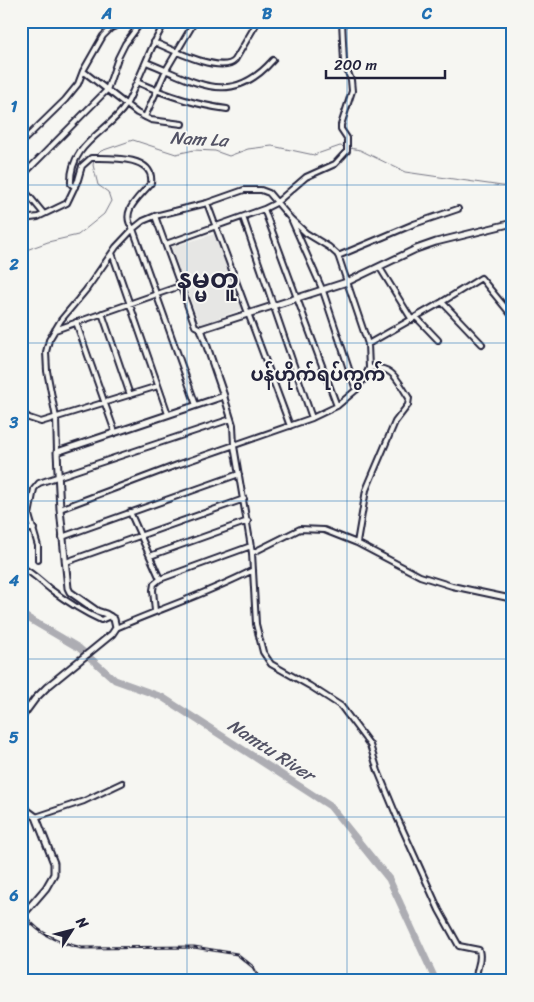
<svg xmlns="http://www.w3.org/2000/svg" width="534" height="1002" font-family="Sriracha,'Noto Sans Myanmar',sans-serif">
	<style>
		.built { fill: #e6e6e4 }
		.lines { fill: none; stroke-linecap: round; stroke-linejoin: round }
		.stream { stroke: #757583; stroke-width: 1 }
		.river { stroke: #adadb3; stroke-width: 7 }
		.minor-casing { stroke: #22223b; stroke-width: 8 }
		.major-casing { stroke: #22223b; stroke-width: 9 }
		.minor { stroke: #f6f6f2; stroke-width: 4 }
		.major { stroke: #f6f6f2; stroke-width: 5 }
		.rail-casing { stroke: #22223b; stroke-width: 3 }
		.rail { stroke: #f6f6f2; stroke-width: 1; stroke-dasharray: 4; stroke-linecap: butt }
		.grid { fill: none; stroke: #1f6fb2; stroke-width: 1; stroke-opacity: 0.55 }
		.labels { text-anchor: middle; dominant-baseline: central; stroke-width: 4; stroke-linejoin: round; paint-order: stroke }
		.water-label { font-size: 18px; font-style: italic; fill: #535365; stroke: #f6f6f2 }
		.quarter-label { font-size: 19px; font-weight: bold; fill: #22223b; stroke: #f6f6f2 }
		.town-label { font-size: 26px; font-weight: bold; fill: #22223b; stroke: #f6f6f2 }
		.neatline { fill: none; stroke: #1f6fb2; stroke-width: 2 }
		.grid-label { font-size: 16px; text-anchor: middle; font-weight: bold; fill: #1f6fb2 }
	</style>
	<rect width="100%" height="100%" fill="#f6f6f2"/>
	<filter id="ink" filterUnits="userSpaceOnUse"><feTurbulence type="fractalNoise" baseFrequency=".02" numOctaves="2"/><feDisplacementMap in="SourceGraphic" scale="10" xChannelSelector="R" yChannelSelector="G"/><feConvolveMatrix kernelMatrix="1 2 1 2 8 2 1 2 1" color-interpolation-filters="sRGB"/></filter>
	<g filter="url(#ink)">
		<path class="built" d="M215 234 242 309 200 325 171 247Z"/>
		<g class="lines">
			<path class="stream" d="M95 157 101 151 133 140 176 154 194 150 215 151 229 156 248 149 272 146 314 155 340 146 360 150 405 172 509 187 513 182
				M21 252 48 242 78 235 104 214 111 201 108 192 98 185 93 165 94 161"/>
			<path class="river" d="M21 614 79 648 115 680 162 697 330 806 389 879 436 981"/>
			<defs>
				<path id="minor" d="M154 42C170 49 222 75 235 60L258 21
					M146 62C195 81 230 109 273 60
					M83 71 137 113 151 120 182 124
					M137 82C166 95 195 105 227 109
					M145 117 166 70 195 21
					M21 143 65 100 78 84 83 71 103 36 111 28 128 21
					M21 177 107 90 118 58 125 44 142 21
					M21 186 44 214
					M75 187 71 184C69 143 109 132 126 105 130 98 133 90 136 84 146 63 153 41 166 21
					M207 203 290 426
					M264 209 337 406
					M155 216 195 326 201 329
					M243 217 312 418
					M23 219 38 217 67 203 78 180 82 166 91 158C108 158 155 155 151 183 140 197 119 211 133 229L196 405
					M292 221 323 291 356 390
					M166 244 264 209 276 203 306 177 335 164 347 151V138L341 129V125L352 91 351 80 344 62 342 21
					M112 253 168 414
					M338 256 414 224 458 209
					M380 268 412 320
					M442 302 482 344
					M102 313 130 395
					M416 317 438 340
					M76 322 115 432
					M55 330 180 286
					M368 344 442 302 481 278 513 317
					M513 355V368
					M224 396 233 425 234 446 252 553 256 624 263 652 271 664 310 686 341 706 370 745 378 771 397 817 439 910 459 946 479 950C483 964 474 967 477 981
					M21 412 29 418 41 422 158 386
					M57 452 56 418 47 371 46 352 49 340 61 320 86 290 116 247 133 229 143 221 155 216 207 203 244 190H261L269 193 291 219 306 233 329 247 338 255 368 344 369 368 364 379 356 390 337 406 312 418 177 465 60 509
					M130 512 160 579
					M21 529H34
					M62 537 239 474
					M357 543 366 490 395 422 408 405 409 398C397 380 394 366 369 368
					M252 553 300 529 324 530 357 543 420 576 452 586 513 599
					M150 556 248 521
					M38 560V546L29 515 34 489 39 483 231 419
					M66 562 244 499
					M21 567C33 573 40 581 50 589 66 601 83 612 101 620L110 616
					M155 611 153 590 154 584 160 579 251 546
					M116 628C162 608 209 593 253 570
					M36 817 84 801 122 783"/>
				<path id="major" d="M21 718 35 699 47 687 112 634 116 628 114 619 106 614 97 611 70 592 68 588 60 509 57 452 224 396 201 329 347 282 416 249 436 242 513 223
					M21 806 36 817 54 863V874L46 888 21 917"/>
			</defs>
			<use href="#minor" class="minor-casing"/>
			<use href="#major" class="major-casing"/>
			<use href="#minor" class="minor"/>
			<use href="#major" class="major"/>
			<defs>
				<path id="rail" d="M21 907C30 931 59 943 82 948L194 947 237 954 253 967 261 981"/>
			</defs>
			<use href="#rail" class="rail-casing"/>
			<use href="#rail" class="rail"/>
		</g>
	</g>
	<path class="grid" d="M187 21V981M347 21V981M21 185H513M21 343H513M21 501H513M21 659H513M21 817H513"/>
	<g class="labels">
		<g class="water-label">
			<text transform="translate(199 139) rotate(3)">Nam La</text>
			<text transform="translate(271 750) rotate(33)">Namtu River</text>
		</g>
		<g class="quarter-label">
			<text x="318" y="374">ပန်ဟိုက်ရပ်ကွက်</text>
		</g>
		<g class="town-label">
			<text x="208" y="279">နမ္မတူ</text>
		</g>
	</g>
	<rect width="534" height="1002" fill="none" stroke="#f6f6f2" stroke-width="55"/>
	<g transform="translate(72 930) rotate(54)" stroke="#f6f6f2" stroke-width="4" paint-order="stroke">
	<path d="M0-4L9 19L0 12L-9 19Z" fill="#22223b"/>
	<text y="-8" font-size="14" font-weight="bold" text-anchor="middle" fill="#22223b">N</text>
	</g>
	<path d="M326 70v8h119v-8" fill="none" stroke="#22223b" stroke-width="2.5"/>
	<text x="334" y="70" font-size="15" fill="#22223b" stroke="#f6f6f2" stroke-width="4" paint-order="stroke">200 m</text>
	<rect x="28" y="28" width="478" height="946" class="neatline"/>
	<g class="grid-label">
		<text x="107" y="19">A</text>
		<text x="267" y="19">B</text>
		<text x="427" y="19">C</text>
		<text x="14" y="112">1</text>
		<text x="14" y="270">2</text>
		<text x="14" y="428">3</text>
		<text x="14" y="586">4</text>
		<text x="14" y="743">5</text>
		<text x="14" y="901">6</text>
	</g>
</svg>
